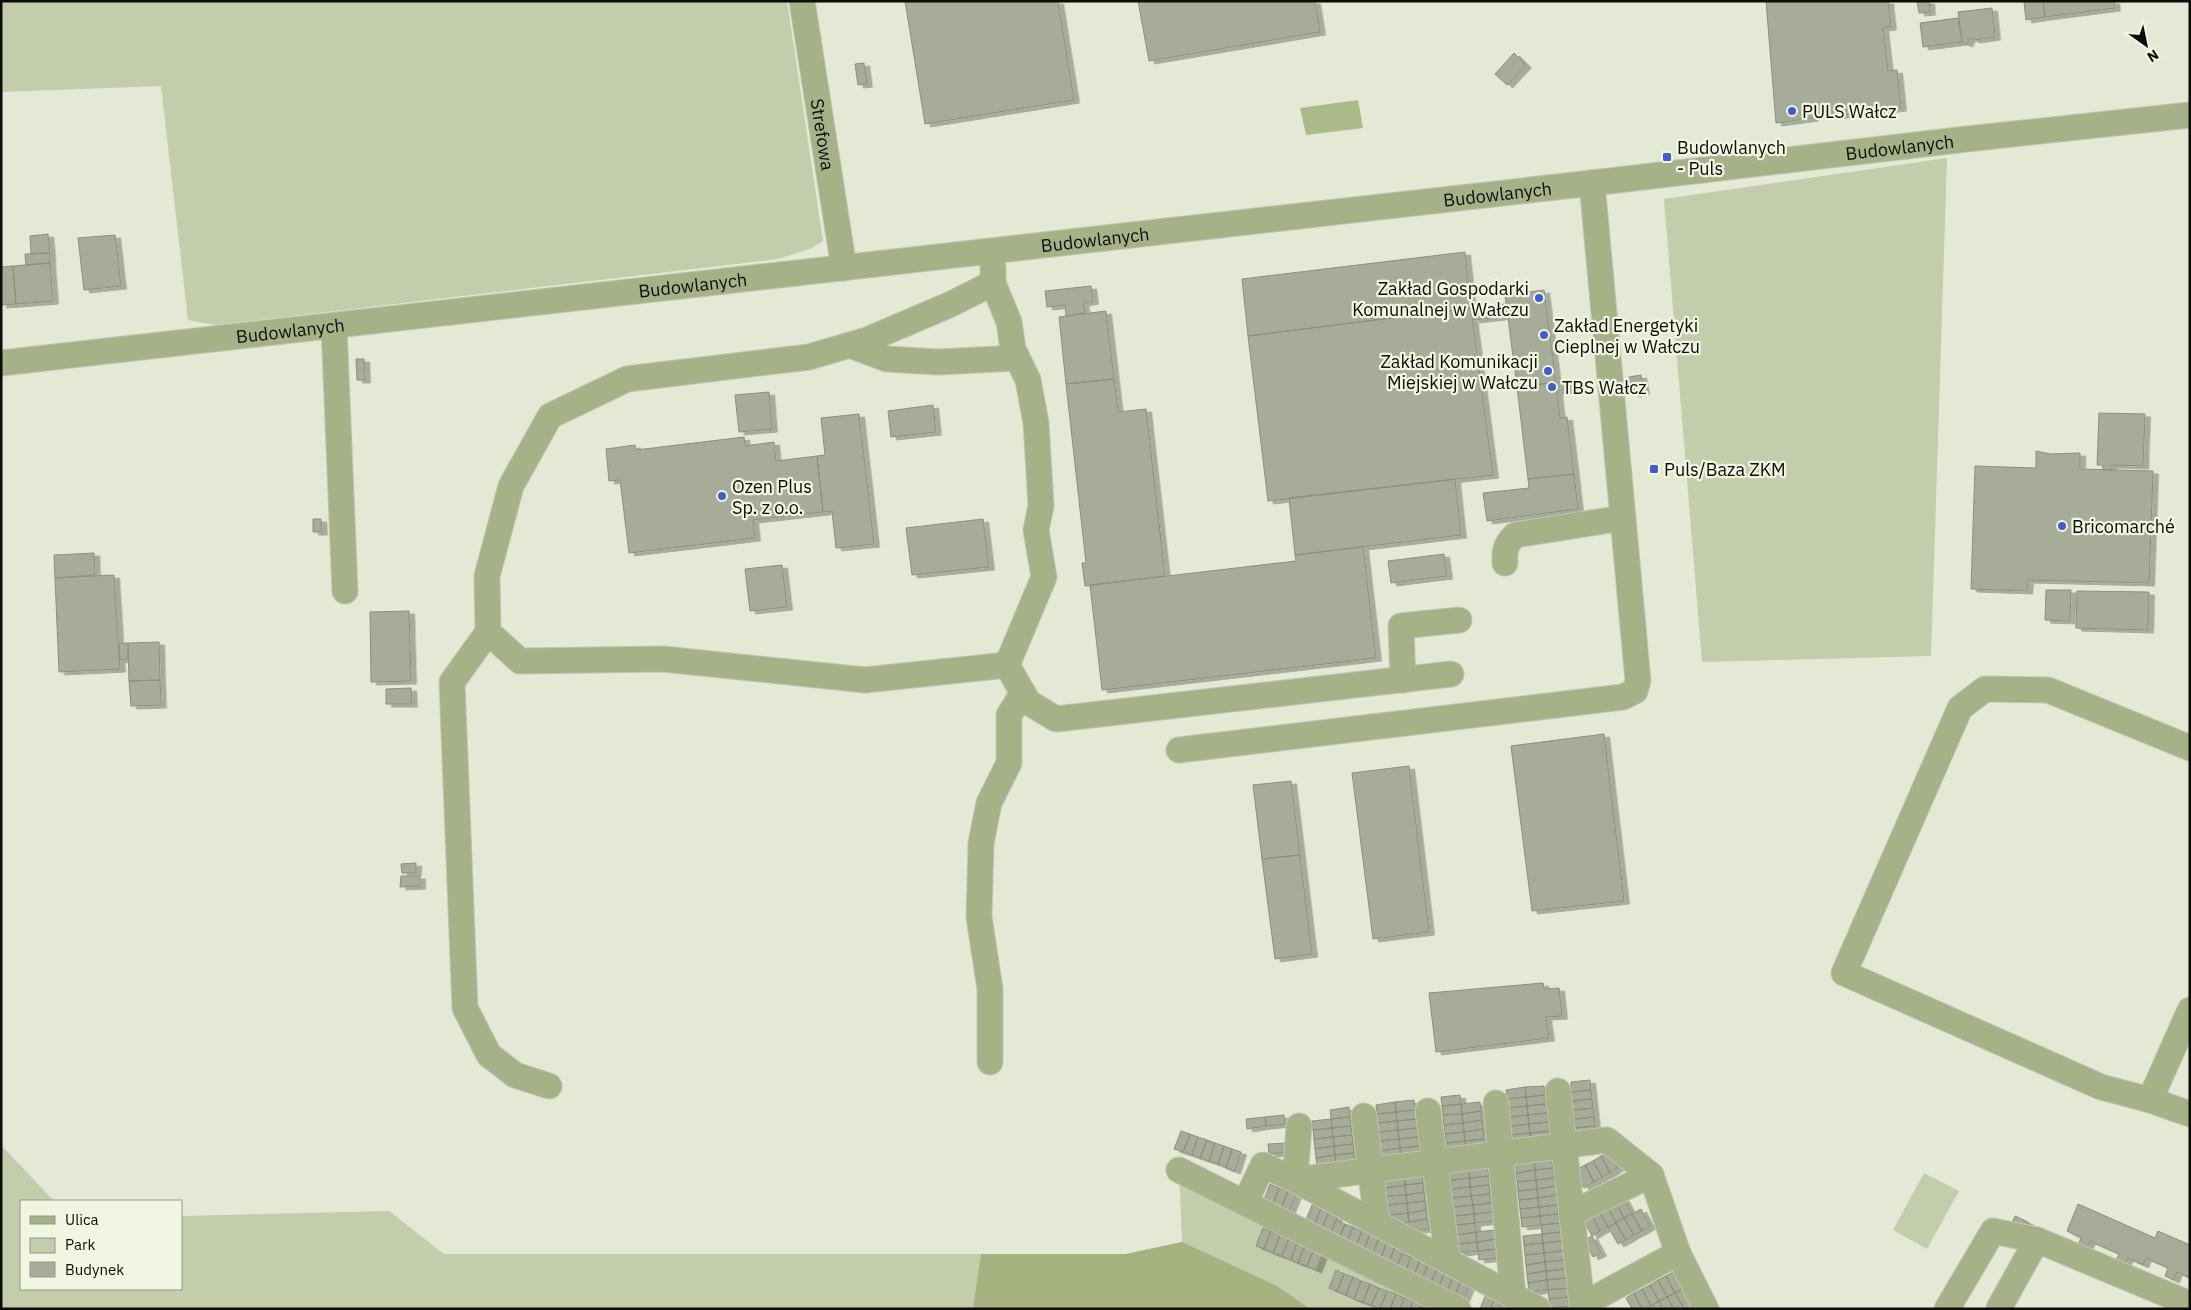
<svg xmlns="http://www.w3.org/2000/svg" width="2191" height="1310" font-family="'IBM Plex Sans',sans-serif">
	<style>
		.green { fill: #c3ccab }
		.forest { fill: #a5b280 }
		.water { fill: #acb988 }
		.building { fill: #a7ac99; stroke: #8b907e; filter: url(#shadow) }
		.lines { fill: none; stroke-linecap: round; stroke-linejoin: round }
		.minor-casing { stroke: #c0c6b3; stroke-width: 27 }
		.minor { stroke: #a6b188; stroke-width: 25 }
		.poi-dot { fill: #435bcf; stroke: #f0f6e1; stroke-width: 2 }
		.labels { text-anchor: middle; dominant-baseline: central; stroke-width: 4.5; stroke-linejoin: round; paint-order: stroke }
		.poi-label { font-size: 18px; fill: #0b0d06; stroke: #f0f6e1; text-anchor: start }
		.street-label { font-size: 18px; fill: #0b0d06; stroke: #f0f6e1 }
	</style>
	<defs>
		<filter id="shadow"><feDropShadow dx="5.5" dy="3" stdDeviation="0" flood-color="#0004"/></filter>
	</defs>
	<rect width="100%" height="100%" fill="#e3e9d4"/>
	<path class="green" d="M1 1H787L823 241 810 249 778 259 215 325 188 320 161 86 1 92Z
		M1947 158 1931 656 1702 662 1664 199Z
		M1 1145 54 1201H21V1289H181V1216L389 1211 444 1254H1126L1182 1242 1179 1170 1458 1309H1Z
		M1924 1173 1959 1191 1927 1249 1893 1230Z"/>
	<path class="forest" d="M1182 1242 1277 1286 1310 1309H973L981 1254H1126Z"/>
	<path class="water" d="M1358 100 1363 128 1306 135 1300 108Z"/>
	<path class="building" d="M905 1H1058L1074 100 925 124Z
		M1138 1H1315L1320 32 1149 61Z
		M1766 1H1888L1891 27 1883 28 1888 71 1897 70 1901 108 1824 117 1823 115 1812 116 1813 118 1776 123Z
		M1917 1H1929L1930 12 1919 13Z
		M2043 1 2045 17 2026 20 2024 2Z
		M2043 1H2114L2115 8 2045 17Z
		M1992 8 1995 37 1975 40 1970 38 1967 44 1962 42 1958 12Z
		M1958 18 1962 42 1923 47 1920 23Z
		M1514 53 1526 65 1507 85 1495 74Z
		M864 63 867 84 858 85 855 64Z
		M48 234 50 253 31 254 30 236Z
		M115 235 121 286 84 290 78 238Z
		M1465 252 1471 308 1248 336 1242 279Z
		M50 253V263L26 265 25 254Z
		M50 263 53 301 16 304 13 266Z
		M13 266 16 304 1 305V267Z
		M1091 286 1093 301 1083 303 1085 313 1066 316 1065 305 1047 307 1045 291Z
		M1544 290 1556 382 1517 387 1505 295Z
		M1506 304 1508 316 1474 320 1473 308Z
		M1471 308 1493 475 1268 501 1248 336Z
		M1106 311 1114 379 1066 384 1059 317Z
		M356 359H364L365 380H357Z
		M1641 375 1644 391 1633 394 1629 377Z
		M1114 379 1118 412 1146 409 1165 576 1085 586 1082 563H1086L1066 384Z
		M1570 381 1571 390 1557 391 1560 418 1567 417 1574 474 1528 479 1517 387Z
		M769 392 772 429 739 432 735 395Z
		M933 405 936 432 891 437 888 411Z
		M2099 413 2145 414 2143 466 2112 465V470H2103V465H2097Z
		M859 414 874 544 836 548 832 511 823 512 817 456 825 455 821 418Z
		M744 437 745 446 774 442 776 461 817 456 823 512 753 520 755 538 629 553 620 480 609 481 606 449 635 445 636 450Z
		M2036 451 2051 454 2080 453V469L2153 471 2149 583 2028 580 2027 591 1971 589 1975 466 2036 468Z
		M1574 474 1578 509 1487 521 1483 493 1529 488 1528 479Z
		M1455 479 1461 535 1295 555 1289 498Z
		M313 519H321L322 532H313Z
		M983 519 989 567 912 575 906 528Z
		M1363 547 1376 658 1102 690 1090 585 1296 561 1295 555Z
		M94 553 95 575 55 578 54 555Z
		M1444 554 1447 576 1391 583 1388 561Z
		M782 565 787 607 750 611 745 569Z
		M114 575 120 669 59 672 55 578Z
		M2046 590H2071L2070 621 2045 620Z
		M2077 591 2149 592 2148 630 2076 628Z
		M409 611 411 681 371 682 370 612Z
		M159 642 160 680 129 681 128 643Z
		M128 643V659L120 660 119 644Z
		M160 680 161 705 131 706 129 681Z
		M411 688 412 704H386V689Z
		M1604 734 1624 901 1532 911 1511 746Z
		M1409 766 1429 932 1373 939 1352 773Z
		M1291 781 1300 855 1262 859 1253 785Z
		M1300 855 1312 954 1275 959 1262 859Z
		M416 863V873H402L401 864Z
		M401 876H420V886L400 887Z
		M1543 983 1544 989 1559 988 1562 1016 1546 1017 1549 1038 1436 1052 1429 993Z
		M1590 1080 1591 1090 1571 1092V1082Z
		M1544 1086 1545 1095 1526 1097 1525 1087Z
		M1525 1087 1526 1097 1507 1099 1506 1090Z
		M1591 1090 1592 1099 1572 1101 1571 1092Z
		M1460 1095 1461 1104 1442 1106 1441 1097Z
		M1545 1095 1546 1104 1527 1106 1526 1097Z
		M1526 1097 1527 1106 1508 1108 1507 1099Z
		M1592 1099 1593 1108 1573 1110 1572 1101Z
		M1414 1100 1415 1110 1396 1112 1395 1102Z
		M1395 1102 1396 1112 1377 1114 1376 1105Z
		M1480 1102 1481 1111 1462 1114 1461 1104Z
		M1461 1104 1462 1114 1443 1115 1442 1106Z
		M1546 1104 1547 1113 1528 1115 1527 1106Z
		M1527 1106 1528 1115 1509 1117 1508 1108Z
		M1349 1107 1350 1117 1331 1119 1330 1110Z
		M1593 1108 1594 1117 1575 1119 1573 1110Z
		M1415 1110 1416 1119 1397 1121 1396 1112Z
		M1481 1111 1482 1120 1463 1123 1462 1114Z
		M1396 1112 1397 1121 1378 1123 1377 1114Z
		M1547 1113 1548 1122 1529 1124 1528 1115Z
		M1462 1114 1463 1123 1444 1125 1443 1115Z
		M1284 1115 1285 1124 1266 1126 1265 1117Z
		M1528 1115 1529 1124 1510 1126 1509 1117Z
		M1265 1117 1266 1126 1247 1129 1246 1119Z
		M1350 1117 1351 1126 1332 1128 1331 1119Z
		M1594 1117 1595 1126 1575 1128V1119Z
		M1331 1119 1332 1128 1313 1130 1312 1121Z
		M1416 1119 1417 1128 1398 1130 1397 1121Z
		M1482 1120 1483 1129 1464 1132 1463 1123Z
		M1397 1121 1398 1130 1379 1132 1378 1123Z
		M1548 1122 1549 1131 1530 1133 1529 1124Z
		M1463 1123 1464 1132 1445 1134 1444 1125Z
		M1529 1124 1530 1133 1511 1135 1510 1126Z
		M1351 1126 1352 1135 1333 1137 1332 1128Z
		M1595 1126 1596 1135 1577 1137 1575 1128Z
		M1332 1128 1333 1137 1314 1139 1313 1130Z
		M1417 1128 1418 1137 1399 1139 1398 1130Z
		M1483 1129 1484 1139 1465 1141 1464 1132Z
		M1398 1130 1399 1139 1380 1141 1379 1132Z
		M1181 1131 1190 1134 1183 1152 1174 1149Z
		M1549 1131 1550 1141 1531 1143 1530 1133Z
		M1464 1132 1465 1141 1446 1143 1445 1134Z
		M1530 1133 1531 1143 1513 1145 1511 1135Z
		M1190 1134 1198 1137 1192 1155 1183 1152Z
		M1352 1135 1353 1144 1334 1146 1333 1137Z
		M1198 1137 1207 1140 1200 1158 1192 1155Z
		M1333 1137 1334 1146 1315 1149 1314 1139Z
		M1418 1137 1419 1146 1400 1148 1399 1139Z
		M1399 1139 1400 1148 1381 1151 1380 1141Z
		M1484 1139 1485 1148 1466 1150 1465 1141Z
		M1207 1140 1215 1143 1209 1161 1200 1158Z
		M1465 1141 1466 1150 1448 1152 1446 1143Z
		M1215 1143 1224 1146 1218 1164 1209 1161Z
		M1287 1143 1288 1152 1269 1154 1268 1144Z
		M1353 1144 1354 1153 1335 1155 1334 1146Z
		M1224 1146 1232 1149 1226 1168 1218 1164Z
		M1334 1146 1335 1155 1316 1158 1315 1149Z
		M1419 1146 1420 1155 1401 1157 1400 1148Z
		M1400 1148 1401 1157 1382 1160 1381 1151Z
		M1232 1149 1241 1152 1235 1171 1226 1168Z
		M1609 1152 1618 1168 1610 1173 1601 1156Z
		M1354 1153 1355 1163 1336 1165 1335 1155Z
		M1335 1155 1336 1165 1317 1167 1316 1158Z
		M1601 1156 1610 1173 1602 1177 1593 1161Z
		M1552 1159 1553 1168 1535 1170 1534 1161Z
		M1534 1161 1535 1170 1516 1173 1515 1163Z
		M1593 1161 1602 1177 1594 1182 1585 1165Z
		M1585 1165 1594 1182 1584 1188 1574 1171Z
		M1487 1166 1489 1176 1470 1178 1468 1168Z
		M1468 1168 1470 1178 1451 1180 1449 1170Z
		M1553 1168 1554 1178 1536 1180 1535 1170Z
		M1535 1170 1536 1180 1517 1182 1516 1173Z
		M1422 1174 1423 1183 1405 1185 1404 1175Z
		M1404 1175 1405 1185 1386 1188 1384 1178Z
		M1489 1176V1185L1470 1187V1178Z
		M1470 1178V1187L1452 1189 1451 1180Z
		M1554 1178 1556 1186 1537 1189 1536 1180Z
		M1536 1180 1537 1189 1518 1191 1517 1182Z
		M1423 1183 1424 1192 1406 1195 1405 1185Z
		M1270 1184 1279 1188 1272 1206 1263 1202Z
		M1405 1185 1406 1195 1387 1196 1386 1188Z
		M1489 1185 1490 1194 1471 1196 1470 1187Z
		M1556 1186 1557 1195 1538 1198 1537 1189Z
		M1470 1187 1471 1196 1453 1198 1452 1189Z
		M1279 1188 1288 1191 1281 1209 1272 1206Z
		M1537 1189 1538 1198 1519 1200 1518 1191Z
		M1288 1191 1296 1195 1289 1212 1281 1209Z
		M1424 1192 1425 1201 1407 1203 1406 1195Z
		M1490 1194 1491 1203 1473 1205 1471 1196Z
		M1406 1195 1407 1203 1388 1205 1387 1196Z
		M1557 1195 1558 1205 1539 1207 1538 1198Z
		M1471 1196 1473 1205 1454 1207 1453 1198Z
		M1623 1197 1632 1214 1624 1218 1615 1201Z
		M1538 1198 1539 1207 1520 1209 1519 1200Z
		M1425 1201 1426 1210 1408 1213 1407 1203Z
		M1615 1201 1624 1218 1616 1223 1607 1206Z
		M1407 1203 1408 1213 1389 1215 1388 1205Z
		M1491 1203 1493 1212 1474 1214 1473 1205Z
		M2078 1204 2155 1238 2158 1231 2190 1245V1278L2177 1272 2174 1280 2165 1276 2168 1268 2146 1258 2143 1265 2128 1258 2124 1266 2115 1262 2119 1254 2090 1241 2086 1249 2078 1245 2081 1238 2067 1231Z
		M1312 1205 1321 1208 1314 1226 1305 1222Z
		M1473 1205 1474 1214 1455 1216 1454 1207Z
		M1558 1205V1214L1540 1216 1539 1207Z
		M1607 1206 1616 1223 1608 1227 1599 1210Z
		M1539 1207 1540 1216 1521 1218 1520 1209Z
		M1321 1208 1329 1211 1322 1229 1314 1226Z
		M1641 1209 1650 1226 1642 1231 1632 1214Z
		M1426 1210 1427 1219 1409 1222 1408 1213Z
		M1599 1210 1608 1227 1600 1231 1591 1214Z
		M1329 1211 1338 1215 1331 1232 1322 1229Z
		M1493 1212 1494 1221 1475 1223 1474 1214Z
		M1408 1213 1409 1222 1390 1224 1389 1215Z
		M1474 1214 1475 1223 1456 1225 1455 1216Z
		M1558 1214 1560 1223 1541 1225 1540 1216Z
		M1591 1214 1600 1231 1592 1236 1583 1219Z
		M1632 1214 1642 1231 1634 1235 1624 1218Z
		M1540 1216 1541 1225 1522 1227 1521 1218Z
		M2015 1216 2028 1222 2024 1230 2011 1225Z
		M1624 1218 1634 1235 1626 1240 1616 1223Z
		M1427 1219 1429 1229 1410 1231 1409 1222Z
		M1336 1220 1345 1224 1338 1241 1329 1238Z
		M1475 1223 1476 1232 1457 1235 1456 1225Z
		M1560 1223 1561 1232 1542 1234 1541 1225Z
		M1616 1223 1626 1240 1618 1244 1608 1227Z
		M1345 1224 1353 1227 1346 1245 1338 1241Z
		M1353 1227 1362 1231 1355 1249 1346 1245Z
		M1263 1228 1271 1231 1264 1249 1256 1246Z
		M1495 1230 1496 1239 1477 1242 1476 1232Z
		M1271 1231 1280 1235 1273 1253 1264 1249Z
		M1362 1231 1370 1234 1363 1252 1355 1249Z
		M1476 1232 1477 1242 1458 1244 1457 1235Z
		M1561 1232 1562 1241 1543 1243 1542 1234Z
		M1370 1234 1379 1238 1372 1256 1363 1252Z
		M1542 1234 1543 1243 1524 1245 1523 1236Z
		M1280 1235 1289 1238 1282 1256 1273 1253Z
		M1592 1236 1601 1253 1593 1257 1584 1240Z
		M1289 1238 1297 1242 1291 1260 1282 1256Z
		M1379 1238 1387 1241 1381 1259 1372 1256Z
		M1496 1239 1497 1249 1478 1251 1477 1242Z
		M1387 1241 1396 1244 1389 1262 1381 1259Z
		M1562 1241 1563 1251 1544 1253 1543 1243Z
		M1297 1242 1305 1245 1298 1263 1291 1260Z
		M1477 1242 1478 1251 1459 1253 1458 1244Z
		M1543 1243 1544 1253 1525 1255 1524 1245Z
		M1396 1244 1404 1248 1397 1266 1389 1262Z
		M1305 1245 1314 1249 1307 1266 1298 1263Z
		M1314 1249 1323 1252 1316 1270 1307 1266Z
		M1497 1249 1498 1258 1479 1260 1478 1251Z
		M1563 1251 1564 1260 1545 1262 1544 1253Z
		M1544 1253 1545 1262 1526 1265 1525 1255Z
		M1402 1254 1411 1257 1404 1275 1395 1271Z
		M1411 1257 1420 1260 1413 1278 1404 1275Z
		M1420 1260 1428 1264 1421 1282 1413 1278Z
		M1564 1260 1565 1269 1546 1271 1545 1262Z
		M1545 1262 1546 1271 1527 1274 1526 1265Z
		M1428 1264 1437 1268 1430 1285 1421 1282Z
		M1437 1268 1445 1271 1438 1289 1430 1285Z
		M1565 1269 1566 1278 1547 1280 1546 1271Z
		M1336 1270 1344 1274 1337 1291 1329 1288Z
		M1445 1271 1454 1274 1447 1292 1438 1289Z
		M1546 1271 1547 1280 1528 1283 1527 1274Z
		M1675 1271 1684 1288 1675 1293 1666 1276Z
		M1344 1274 1353 1277 1346 1295 1337 1291Z
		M1454 1274 1462 1278 1455 1295 1447 1292Z
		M1666 1276 1675 1293 1667 1297 1658 1280Z
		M1353 1277 1361 1281 1354 1299 1346 1295Z
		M1462 1278 1471 1281 1464 1299 1455 1295Z
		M1566 1278 1567 1288 1548 1290 1547 1280Z
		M1547 1280 1548 1290 1529 1292 1528 1283Z
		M1658 1280 1667 1297 1659 1301 1650 1285Z
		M1361 1281 1370 1284 1363 1302 1354 1299Z
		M1370 1284 1379 1288 1371 1305 1363 1302Z
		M1650 1285 1659 1301 1651 1306 1642 1289Z
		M1379 1288 1387 1291 1380 1309 1371 1305Z
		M1567 1288 1568 1297 1549 1299 1548 1290Z
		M1684 1288 1693 1305 1685 1309 1675 1293Z
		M1642 1289 1651 1306 1646 1309H1642L1634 1293Z
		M1387 1291 1396 1294 1390 1309H1380Z
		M1634 1293 1642 1309H1632L1626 1298Z
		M1675 1293 1684 1309H1674L1667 1297Z
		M1396 1294 1404 1298 1400 1309H1390Z
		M1486 1294 1495 1297 1490 1309H1480Z
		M1495 1297 1503 1301 1500 1309H1490Z
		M1568 1297 1569 1306 1550 1308 1549 1299Z
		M1667 1297 1674 1309H1663L1659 1301Z
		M1404 1298 1413 1301 1410 1309H1400Z
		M1413 1301 1421 1305 1420 1309H1410Z
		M1659 1301 1663 1309H1653L1651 1306Z"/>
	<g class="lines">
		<defs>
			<g id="minor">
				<path id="s1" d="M802 1 844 268"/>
				<path d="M993 267V283L1009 322 1013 349 1028 380 1036 423 1041 506 1036 530 1044 577 1007 665"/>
				<path d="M993 283 949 305 867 340 809 357 627 379 550 416 511 486 487 576 488 632 520 661 663 659 865 680 1007 665"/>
				<path d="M334 326 345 591"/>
				<path d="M850 345 887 359 938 362 1017 358"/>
				<path id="s2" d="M1 363 1592 183 1967 139 2190 115"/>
				<path d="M1505 563C1504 550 1506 544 1515 535L1623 518"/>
				<path d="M488 632 452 682 465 1008 489 1055 515 1075 549 1086"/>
				<path d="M1007 665 1028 702 1056 719 1451 674"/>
				<path d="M1403 680 1401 626 1459 620"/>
				<path d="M1179 750 1623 697 1635 691 1638 681 1592 183"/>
				<path d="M2190 1010 2150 1100 2190 1114"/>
				<path d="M990 1062V989L979 917 981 843 989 803 1009 763V715L1023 693"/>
				<path d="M1558 1091 1582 1305 1678 1253"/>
				<path d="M2150 1100 2101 1087 1844 973 1960 708 1985 689 2048 690 2190 748"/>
				<path d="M1496 1103 1513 1296"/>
				<path d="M1428 1111 1448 1262"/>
				<path d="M1364 1116 1377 1224"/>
				<path d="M1299 1126 1295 1180 1538 1309"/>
				<path d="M1179 1170 1245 1203 1263 1165 1295 1180 1607 1140 1651 1175 1678 1253 1706 1309"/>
				<path d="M1245 1203 1458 1309"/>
				<path d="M1572 1213 1651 1175"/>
				<path d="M1947 1309 1993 1231 2037 1240"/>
				<path d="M2001 1309 1999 1308 2037 1240 2190 1304"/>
			</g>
		</defs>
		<use href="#minor" class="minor-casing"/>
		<use href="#minor" class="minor"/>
	</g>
	<g class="poi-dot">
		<circle cx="1792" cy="111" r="5"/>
		<rect x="1662" y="152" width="10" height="10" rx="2.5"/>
		<circle cx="1539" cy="298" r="5"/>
		<circle cx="1544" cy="335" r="5"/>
		<circle cx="1548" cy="371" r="5"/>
		<circle cx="1552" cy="387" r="5"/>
		<rect x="1649" y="464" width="10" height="10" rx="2.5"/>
		<circle cx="722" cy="496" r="5"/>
		<circle cx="2062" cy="526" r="5"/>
	</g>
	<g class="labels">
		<g class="poi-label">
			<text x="1802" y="111">PULS Wałcz</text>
			<text x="1677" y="147">Budowlanych<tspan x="1677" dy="21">- Puls</tspan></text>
			<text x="1529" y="288" text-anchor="end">Zakład Gospodarki<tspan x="1529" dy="21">Komunalnej w Wałczu</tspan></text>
			<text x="1554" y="325">Zakład Energetyki<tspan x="1554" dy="21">Cieplnej w Wałczu</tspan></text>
			<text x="1538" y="361" text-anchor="end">Zakład Komunikacji<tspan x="1538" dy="21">Miejskiej w Wałczu</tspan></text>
			<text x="1562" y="387">TBS Wałcz</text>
			<text x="1664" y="469">Puls/Baza ZKM</text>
			<text x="732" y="486">Ozen Plus<tspan x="732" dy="21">Sp. z o.o.</tspan></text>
			<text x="2072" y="526">Bricomarché</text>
		</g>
		<g class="street-label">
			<text stroke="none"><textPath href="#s1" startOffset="135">Strefowa</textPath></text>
			<text stroke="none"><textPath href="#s2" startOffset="1911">Budowlanych</textPath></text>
			<text stroke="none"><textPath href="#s2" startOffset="1506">Budowlanych</textPath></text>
			<text stroke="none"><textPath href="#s2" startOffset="1101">Budowlanych</textPath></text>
			<text stroke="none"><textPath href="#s2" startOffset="696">Budowlanych</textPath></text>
			<text stroke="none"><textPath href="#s2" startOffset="291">Budowlanych</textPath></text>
		</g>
	</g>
	<rect width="2191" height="1310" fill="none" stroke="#0b0d06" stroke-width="5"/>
	<rect x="20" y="1200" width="162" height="90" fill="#f0f6e1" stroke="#949989"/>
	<rect x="30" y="1216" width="25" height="8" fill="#a6b188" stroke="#949989"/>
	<text x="65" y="1225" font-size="15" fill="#0b0d06">Ulica</text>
	<rect x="30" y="1238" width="25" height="15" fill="#c3ccab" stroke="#949989"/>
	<text x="65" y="1250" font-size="15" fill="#0b0d06">Park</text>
	<rect x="30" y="1262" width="25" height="15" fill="#a7ac99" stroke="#949989"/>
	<text x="65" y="1275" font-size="15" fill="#0b0d06">Budynek</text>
	<g transform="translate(2146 45) rotate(147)" stroke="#f0f6e1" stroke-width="4" paint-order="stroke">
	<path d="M0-4L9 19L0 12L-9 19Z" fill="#0b0d06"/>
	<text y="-8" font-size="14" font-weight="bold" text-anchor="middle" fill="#0b0d06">N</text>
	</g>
</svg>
